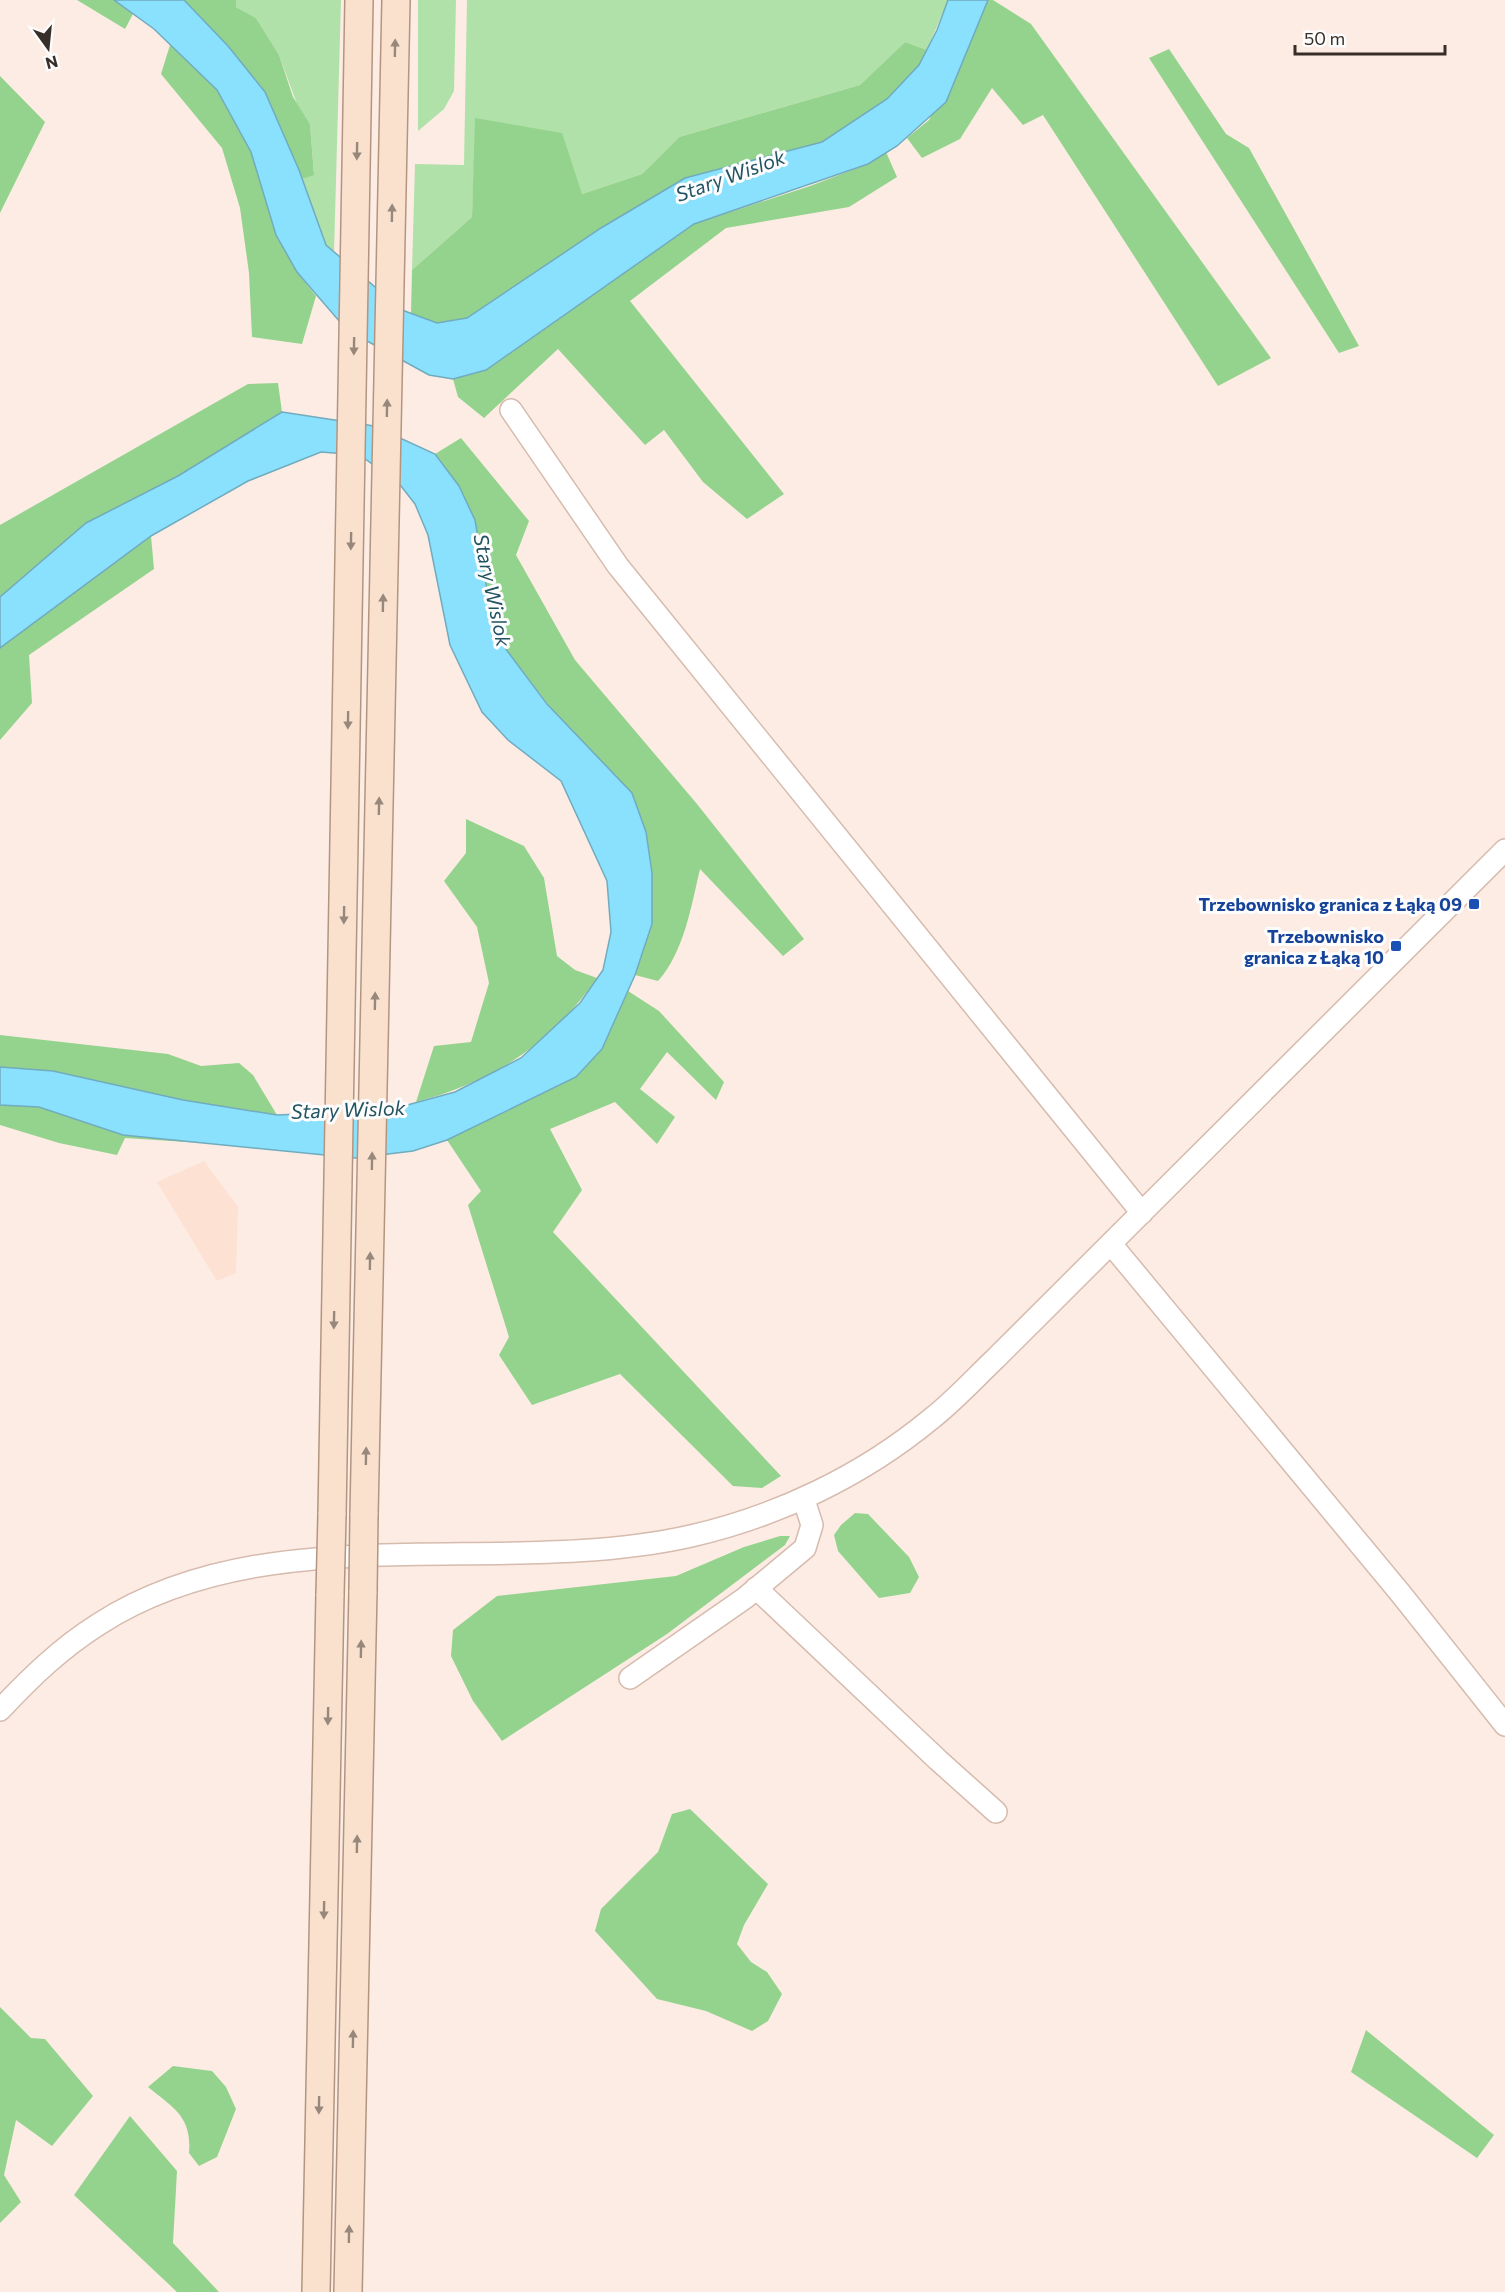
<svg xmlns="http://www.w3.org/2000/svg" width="1505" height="2292" font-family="Commissioner,sans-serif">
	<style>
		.built { fill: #fde1d3 }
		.green { fill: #afe1a9 }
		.forest { fill: #94d38d }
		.water { fill: #8ae1fe; stroke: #71abbe; stroke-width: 1.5 }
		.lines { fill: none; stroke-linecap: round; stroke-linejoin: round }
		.minor-casing { stroke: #d6bbae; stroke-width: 24 }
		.major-casing { stroke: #b3957f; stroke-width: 30 }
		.minor { stroke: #fff; stroke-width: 21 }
		.major { stroke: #f9e1ce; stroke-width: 27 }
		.major-bridge-casing { stroke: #b3957f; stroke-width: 30; stroke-linecap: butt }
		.major-bridge { stroke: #f9e1ce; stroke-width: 27 }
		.oneway { fill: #98887c }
		.transit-dot { fill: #1a4fb4; stroke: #fdfdfd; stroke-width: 2 }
		.labels { text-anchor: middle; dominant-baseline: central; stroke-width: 6; stroke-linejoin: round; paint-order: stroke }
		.transit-label { font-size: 18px; font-weight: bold; fill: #164399; stroke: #fdfdfd; text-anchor: end }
		.water-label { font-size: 20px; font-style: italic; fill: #225362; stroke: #fdfdfd }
	</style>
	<rect width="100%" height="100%" fill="#fdece4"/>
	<path class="built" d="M204 1161 238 1207 236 1273 217 1281 157 1182Z"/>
	<path class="green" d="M236 0H341L334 252 326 245 302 179 314 174 310 124 297 104 279 55 256 18 236 7Z
		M418 0H456L454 91 444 109 418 131Z
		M467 0H948L927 50 905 42 860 85 679 137 642 174 582 194 474 166 472 217 412 270 415 164 464 165Z"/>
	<path class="forest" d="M77 0H114L133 14 125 29Z
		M184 0H236V7L256 18 279 55 293 97 310 124 314 175 302 179 265 92 228 46Z
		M988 0H993L1031 24 1271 358 1218 386 1043 115 1023 125 992 88 960 139 922 158 907 138 929 120Z
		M905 42 927 50 919 65 887 99 822 142 685 178 601 228 467 318 437 323 411 314 412 270 472 217 475 118 562 133 582 194 642 174 679 137 860 85Z
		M170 45 217 90 251 152 276 235 297 272 316 296 302 344 252 337 249 273 240 208 222 148 161 74Z
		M1169 49 1226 134 1249 148 1359 346 1339 353 1149 58Z
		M0 76 45 122 0 213Z
		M886 152 897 177 849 207 726 228 630 301 784 494 747 519 703 482 664 430 645 445 558 349 484 418 458 397 453 379 486 370 694 224 810 186 868 164Z
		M278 383 282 412 178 476 86 523 0 597V525L248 384Z
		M461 438 529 521 516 555 575 660 697 804 804 939 783 956 700 869C691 907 684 952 658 981L635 975 652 924V874L646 832 505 648 435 454Z
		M151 536 154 569 29 655 32 703 0 740V648Z
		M466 819 524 846 544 878 557 956 575 970 597 978C551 1044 493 1082 416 1102L434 1046 471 1042 489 983 477 927 444 881 466 853Z
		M628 991 659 1011 724 1082 716 1100 667 1052 640 1089 675 1117 657 1144 615 1102 550 1129 582 1190 553 1232 781 1476 762 1488 733 1486 620 1374 532 1405 499 1355 509 1337 468 1205 481 1191 447 1140 576 1077 602 1049Z
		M0 1035 168 1054 201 1066 239 1063 253 1075 277 1115 183 1100 53 1071 0 1067Z
		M0 1105 39 1107 123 1135 202 1143 125 1138 117 1155 59 1143 0 1125Z
		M855 1513 868 1514 909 1557 919 1577 910 1593 879 1598 838 1551 834 1535 841 1525Z
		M780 1536H790L785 1545 667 1634 502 1741 473 1701 451 1656 453 1630 497 1596 676 1576 744 1547Z
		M690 1809 768 1884 744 1925 737 1944 751 1962 767 1972 782 1994 768 2021 752 2031 706 2011 657 1999 595 1931 601 1909 658 1852 672 1814Z
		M0 2007 31 2038 45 2039 93 2096 52 2146 16 2120 4 2175 21 2202 0 2223Z
		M1366 2030 1494 2135 1477 2158 1351 2072Z
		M173 2066 212 2071 226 2087 236 2109 217 2157 199 2166 189 2153C192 2117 174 2108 148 2087Z
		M130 2116 177 2171 173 2243 219 2292H177L74 2195Z"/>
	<path class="water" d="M114 0H184L228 46 265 92 299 170 326 245 402 310 437 323 467 318 601 228 685 178 822 142 887 99 919 65 937 30 948 0H988L946 102 897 146 868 164 694 224 486 370 453 379 429 375 369 342 340 322 297 272 276 235 251 152 217 90 154 29Z
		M282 412 374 426 435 454 459 486 475 520 488 596 505 648 547 704 632 793 646 832 652 873V924L635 975 602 1049 576 1077 447 1140 413 1151 355 1158 123 1135 39 1107 0 1105V1067L53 1071 183 1100 277 1115 389 1110 455 1092 521 1058 580 1003 603 970 611 932 607 881 561 781 508 740 482 712 450 645 428 535 415 504 401 486 360 455 321 452 248 481 151 536 0 648V597L86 523 178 476Z"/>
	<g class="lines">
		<defs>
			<path id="minor" d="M511 410 618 566 1142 1213
				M1111 1244 1401 1594 1505 1725
				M756 1588 938 1760 996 1812
				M630 1678 745 1598 805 1548 812 1525 804 1500
				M0 1710C31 1677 61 1648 99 1624 269 1514 502 1579 691 1536 778 1516 862 1476 931 1419 954 1401 974 1379 995 1359L1505 850"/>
			<path id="major" d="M332 1515C337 1010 354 505 359 0
				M364 1515 396 0
				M316 2292 330 1594
				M348 2292 363 1591"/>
		</defs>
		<use href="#minor" class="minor-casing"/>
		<use href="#major" class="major-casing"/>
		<use href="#minor" class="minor"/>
		<use href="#major" class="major"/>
		<defs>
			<path id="major-bridge" d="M363 1591 364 1515
				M330 1594 332 1515"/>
		</defs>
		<use href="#major-bridge" class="major-bridge-casing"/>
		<use href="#major-bridge" class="major-bridge"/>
	</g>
	<defs><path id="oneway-solid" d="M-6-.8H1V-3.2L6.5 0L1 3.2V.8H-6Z" transform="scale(1.5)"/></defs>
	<g class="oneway">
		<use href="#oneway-solid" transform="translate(395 48) rotate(-89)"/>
		<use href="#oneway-solid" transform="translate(357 151) rotate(91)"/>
		<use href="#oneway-solid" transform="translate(392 213) rotate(-89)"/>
		<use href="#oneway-solid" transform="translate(354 346) rotate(91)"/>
		<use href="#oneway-solid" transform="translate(387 408) rotate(-89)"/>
		<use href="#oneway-solid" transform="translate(351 541) rotate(91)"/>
		<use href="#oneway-solid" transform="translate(383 603) rotate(-89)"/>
		<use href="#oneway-solid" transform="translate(348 720) rotate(91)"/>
		<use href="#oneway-solid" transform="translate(379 806) rotate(-89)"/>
		<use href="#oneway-solid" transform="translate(344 915) rotate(91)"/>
		<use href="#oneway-solid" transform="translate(375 1001) rotate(-89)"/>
		<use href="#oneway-solid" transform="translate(372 1161) rotate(-89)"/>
		<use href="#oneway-solid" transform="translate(370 1261) rotate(-89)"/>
		<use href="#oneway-solid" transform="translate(334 1320) rotate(91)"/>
		<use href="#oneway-solid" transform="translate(366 1456) rotate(-89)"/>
		<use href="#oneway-solid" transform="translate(361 1649) rotate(-89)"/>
		<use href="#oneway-solid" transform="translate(328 1716) rotate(91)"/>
		<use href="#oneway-solid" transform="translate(357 1844) rotate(-89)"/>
		<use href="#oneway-solid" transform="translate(324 1910) rotate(91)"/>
		<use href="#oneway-solid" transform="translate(353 2039) rotate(-89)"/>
		<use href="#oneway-solid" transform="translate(319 2105) rotate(91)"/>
		<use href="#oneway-solid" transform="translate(349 2234) rotate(-89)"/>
	</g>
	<g class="transit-dot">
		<rect x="1468" y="898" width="12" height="12" rx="3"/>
		<rect x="1390" y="940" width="12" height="12" rx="3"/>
	</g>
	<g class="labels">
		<g class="transit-label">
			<text x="1462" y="904">Trzebownisko granica z Łąką 09</text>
			<text x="1384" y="936">Trzebownisko<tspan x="1384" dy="21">granica z Łąką 10</tspan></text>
		</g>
		<g class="water-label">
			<text transform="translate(730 175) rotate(-20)">Stary Wislok</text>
			<text transform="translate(493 590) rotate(78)">Stary Wislok</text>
			<text transform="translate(348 1109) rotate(-2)">Stary Wislok</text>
		</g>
	</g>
	<g transform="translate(48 48) rotate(165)" stroke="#fdfdfd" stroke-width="4.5" paint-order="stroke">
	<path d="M0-4.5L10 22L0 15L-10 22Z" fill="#382e29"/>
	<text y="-9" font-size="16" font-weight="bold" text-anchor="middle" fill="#382e29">N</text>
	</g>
	<path d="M1295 45v9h150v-9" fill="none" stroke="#382e29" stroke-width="3"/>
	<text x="1304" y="45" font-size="18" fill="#382e29" stroke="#fdfdfd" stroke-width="4.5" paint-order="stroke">50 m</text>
</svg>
